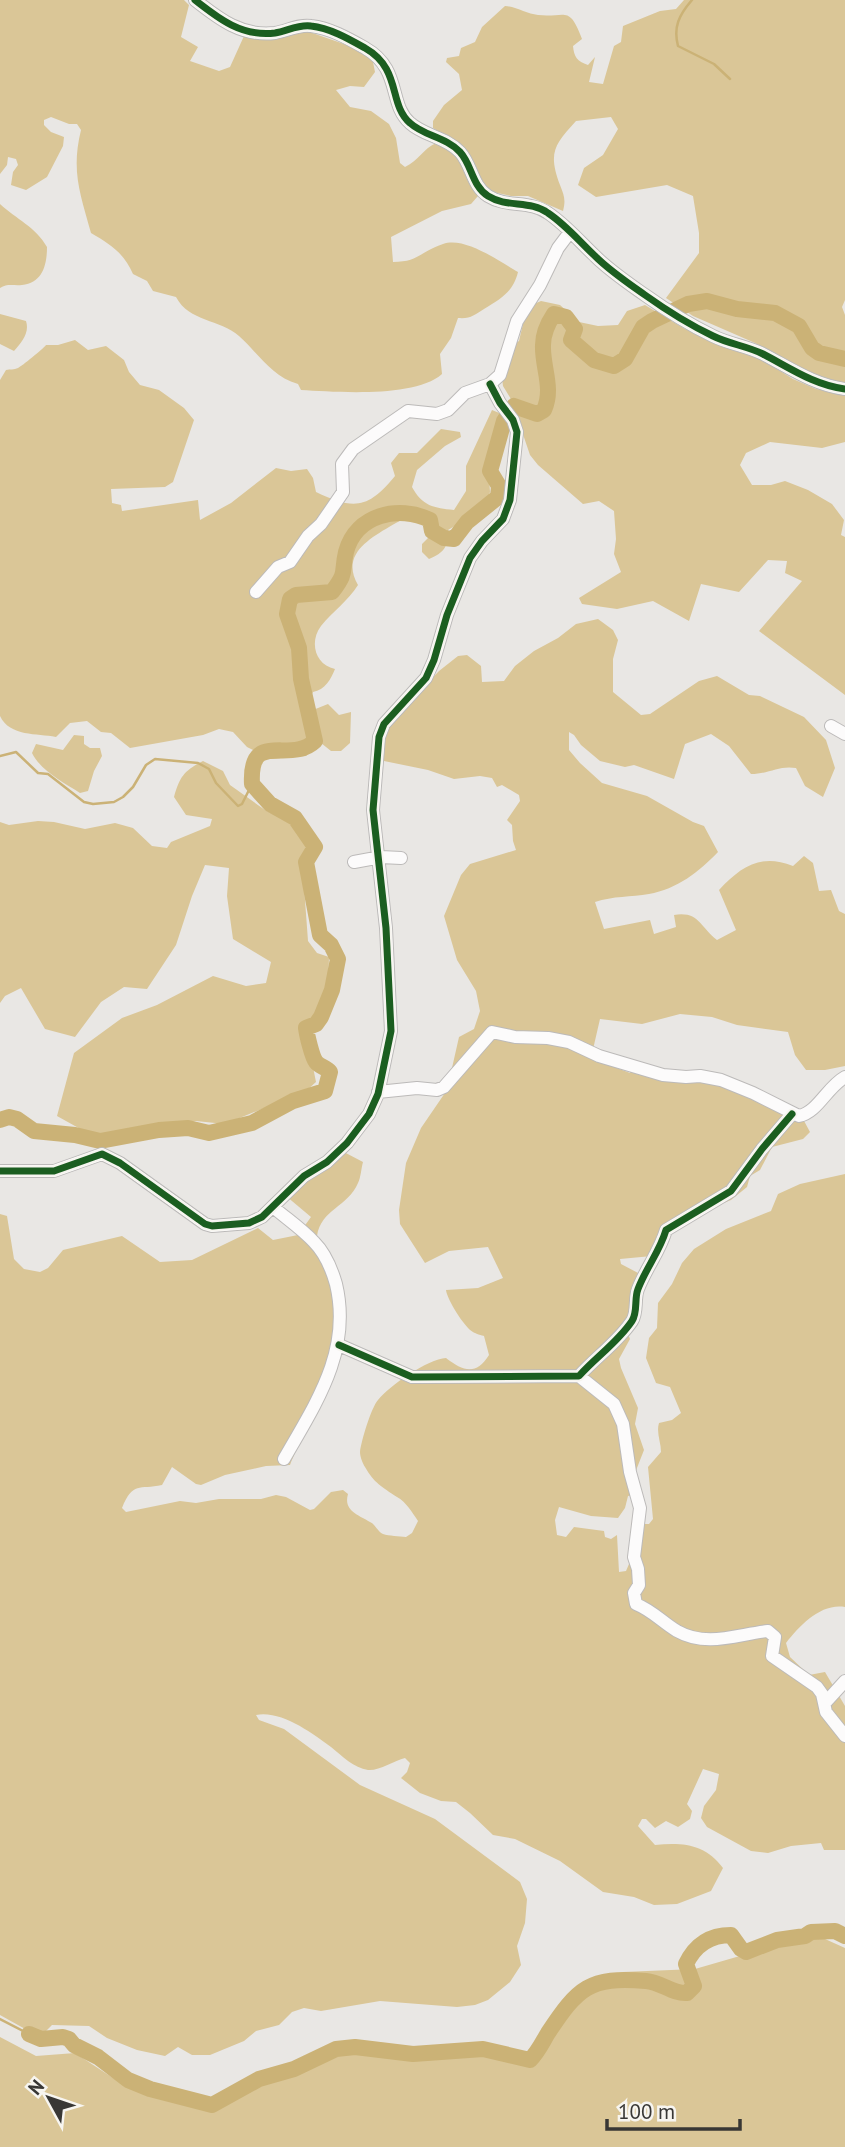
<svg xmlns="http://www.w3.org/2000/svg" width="845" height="2147" font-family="'PT Sans',sans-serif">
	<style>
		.forest { fill: #dac697 }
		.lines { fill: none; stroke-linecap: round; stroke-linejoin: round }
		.stream { stroke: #cbb276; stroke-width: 2.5 }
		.river { stroke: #cbb276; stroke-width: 16 }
		.minor-casing { stroke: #bcbab9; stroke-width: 14 }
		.minor { stroke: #fcfbfb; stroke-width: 12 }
		.cycleway-casing { stroke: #f7f5f0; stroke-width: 11 }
		.cycleway { stroke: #1b5e20; stroke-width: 7 }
	</style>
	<rect width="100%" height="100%" fill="#e9e7e4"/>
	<path class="forest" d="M0 0H184L189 5 181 37 198 47 190 61 219 71 230 67 244 36 261 39 304 30 361 50 373 62 375 72 364 87 350 86 336 90 350 107 371 111 389 124 396 138 400 163 405 167C419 160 423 149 436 143L455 152 478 196 471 204 442 211 391 237 393 262C419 262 421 251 443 244 465 236 500 262 518 272 513 292 502 298 484 309 474 315 471 319 458 318L451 338 440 354 442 374C415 398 337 392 301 390L298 384C271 376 259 354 239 336 220 319 189 322 176 297L153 291 147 281 133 274C124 253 110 244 91 233 80 193 71 171 81 130L77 124H69L51 117 44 120V125L51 132 64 137 63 146 47 177 26 190 11 185 13 172 18 165 16 159 8 157 7 165 0 174Z
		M684 0H845V300L842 307 845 315V384L809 373 755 343 693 316 666 298 699 253V233L693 196 667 185 596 197 578 185 584 168 603 155 618 129 611 117 576 121C554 145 548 153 560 185 564 195 566 200 563 211L528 196H511L493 192 483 184 456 142 433 128V121L444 105 462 90 459 74 446 62 447 58 459 56 461 48 475 42 482 27 505 6C517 7 527 14 538 15 566 18 569 4 582 39L573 46C574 57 577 61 588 65L595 57 589 82 603 84 614 46 621 42 623 26 660 11 676 9Z
		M0 204C16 219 36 227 47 247 47 264 43 283 22 285 13 286 8 283 0 288Z
		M541 301 560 305 579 322 598 326 618 325 627 311 645 305 685 329 755 355 793 379 816 389 845 394V442L822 448 770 442 746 453 740 465 752 485H771L785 481 808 490 832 504 844 520 841 535 845 537V695L759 631 802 581 785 573 787 561 768 560 739 592 701 584 689 621 653 601 617 609 582 604 579 598 621 572 614 554 616 539 614 511 599 501 583 504 538 465 530 455 511 399 503 386 500 362 506 349 519 341 527 307Z
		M0 314 26 321C30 333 21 343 14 351L0 344Z
		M75 340 88 350 106 346 124 360 129 372 140 385 159 390 184 408 194 420 173 482 165 487 111 489 112 503 121 505 122 511 198 500 200 520 231 503 276 468 291 471 307 469 313 478 316 492C354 510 368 509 395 476L391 463 399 453H417L441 429 460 432 461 437 445 446 417 470 412 487C422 506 434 508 454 510L466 491V466L492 410 504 415 509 424 499 461 489 477 490 492 487 501 470 517 448 530C448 547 445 552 429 559L422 552V544L437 529 434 521C415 512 405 518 389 527 367 540 341 556 358 585 348 601 333 611 321 626 309 642 315 665 335 669 331 679 325 690 313 692L308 702 313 710 328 704 339 715 351 712 350 743 341 751H331L321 743 306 756 271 759 247 747 233 732 219 729 203 735 130 748 111 733 101 732 87 721 70 723 56 737C37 733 10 737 0 716V380L6 370C10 369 14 370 18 368 22 366 43 349 46 345H58Z
		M598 619 613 630 618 640 613 659V692L641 715 650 714 699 681 717 676 749 695 760 696 804 717 826 740 835 768 823 797 805 786 796 768C779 765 769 774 751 774L729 746 711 734 685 744 674 779 634 765 625 767 600 761 581 745 574 735 569 732V750L580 763 602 783 647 796 693 822 704 826 718 852C699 872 677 889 649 894 631 897 613 896 595 902L604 929 650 920 654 934 676 927 674 915C699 911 700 927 717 940L736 930 719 890C741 867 760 853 793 866L804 856 813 863 819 891 831 890 839 911 845 914V1066L825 1070H806L795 1055 788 1032 737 1025 712 1017 680 1014 642 1024 600 1019 591 1058 630 1073 631 1071 714 1083 803 1119 810 1132 803 1139 772 1147 760 1170 750 1176 747 1187 731 1200 711 1208 670 1234 652 1256 620 1259 621 1264 640 1274 628 1334 630 1339 619 1359 621 1368 638 1408 635 1424 644 1450 635 1473 633 1495 628 1496 625 1508 618 1518 591 1516 559 1507 555 1520 557 1535 566 1537 574 1527 604 1531 605 1537 611 1539 617 1535 619 1572 626 1571 629 1564 630 1549 642 1524H649L653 1519 648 1467 661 1452C661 1442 656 1432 659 1423L672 1420 681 1413 670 1387 656 1383 646 1358 649 1338 657 1328 658 1303 672 1284 682 1263 694 1249 726 1229 771 1211 778 1194 800 1184 845 1174V1607C821 1603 800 1625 786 1643L790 1657 809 1675 825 1672 845 1706V1850H824L821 1843 791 1846 768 1853 751 1851 707 1827 701 1818 704 1806 716 1790 719 1774 703 1769 687 1804 692 1811 690 1819 678 1827 666 1821 655 1828 646 1819H642L638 1826 655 1845C682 1842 706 1844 723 1868L711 1891 677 1904 654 1905 634 1897 603 1892 560 1861 515 1839 493 1835 470 1813 456 1802 441 1801 420 1793 401 1778 407 1772 410 1763 405 1758C394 1761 379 1771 368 1770 354 1768 342 1756 331 1747 312 1733 281 1710 256 1715L259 1720 284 1729 360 1785 435 1819 520 1882 527 1899 525 1923 517 1946 521 1965 510 1982 488 2000 475 2005 457 2007 380 2001 321 2011 304 2008 292 2012 279 2025 256 2031 244 2041 210 2055H192L178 2047 165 2056 137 2050 107 2038 89 2026 52 2025 43 2034 36 2035 0 2015V1214L7 1216 14 1259 24 1269 40 1272 48 1268 63 1250 122 1236 160 1262 192 1260 258 1228 273 1240 298 1235 311 1217 286 1196 342 1151 363 1162C361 1169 361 1177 358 1183 348 1207 321 1209 317 1236 314 1253 333 1283 337 1302 343 1333 304 1433 290 1465L266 1466 225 1475 201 1485 196 1484 172 1467 162 1485C139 1490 133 1481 122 1508L126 1512 180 1501 196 1503 219 1499H261L276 1495 286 1497 310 1510 314 1509 331 1492 343 1490 348 1494C343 1511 359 1515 370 1522 375 1524 378 1532 383 1534 389 1536 399 1536 406 1537L412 1533 418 1521C412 1512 406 1502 397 1497 382 1487 374 1483 365 1467 363 1464 360 1457 360 1452 361 1442 371 1408 378 1400 389 1386 428 1359 446 1358 463 1371 476 1376 489 1355L484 1336C483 1336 474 1333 473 1332 464 1327 447 1299 446 1290L478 1288 503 1278 488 1247 449 1251 425 1263 400 1224 399 1210 406 1163 421 1128 447 1090 459 1037 474 1029 480 1011 476 991 457 960 444 916 461 875 470 864 516 850 513 841 512 825 507 820 520 801 519 795 502 785 497 787 492 778 480 776 454 779 428 770 384 761 383 737 388 724 439 671 458 656 467 655 481 666 482 682 504 681 515 666 534 651 558 638 576 624Z
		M74 735 84 736V744L90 748H100L102 756 94 771 88 791 80 793C63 782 41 771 32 753L36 744 63 750Z
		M203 761 223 771 230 785 265 810 294 825 307 843 303 873 308 941 317 953 329 957C329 972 326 995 319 1008 313 1018 307 1026 302 1037L313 1067 316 1082 306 1091 225 1124 196 1121 108 1135 84 1131 57 1116 74 1053 122 1018 157 1005 213 976 246 986 266 983 271 962 233 939 227 896 229 868 205 865 192 896 176 945 147 989 124 987 101 1002 75 1037 45 1029 21 988 5 996 0 1003V822L9 825 38 821 54 822 85 829 115 823 133 828 152 846 167 848 171 842 210 826 212 819 186 815 174 797C180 776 184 771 203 761Z
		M798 1939H825L845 1948V2147H0V2037L36 2056 75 2053 113 2078 138 2090 212 2107 248 2086 294 2070 337 2051 481 2053 515 2060 543 2046 590 1981 623 1972 695 1969Z"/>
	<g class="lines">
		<path class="stream" d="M692 0C679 15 673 27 678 46L714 64 730 79
			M0 756 16 752 38 773 48 774 84 802 93 804 114 802 123 797 133 787 146 765 155 759 198 763 209 769 216 783 238 806 242 804 252 784
			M0 2019 29 2034"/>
		<path class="river" d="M0 1120 9 1117 17 1119 34 1131 75 1135 100 1141 159 1130 188 1128 209 1133 252 1123 293 1101 325 1091 330 1072C326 1067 320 1067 316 1062 312 1057 307 1035 306 1028L316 1024 321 1017 332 990 338 959 331 945 320 935 306 862 315 847 295 818 270 804 252 784C249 728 290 765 315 741L301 679 299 648 287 614 290 599 296 595 332 592C348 571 341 573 346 552 356 514 399 505 430 520L432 531 444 538 454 539 467 522 498 497 499 486 490 471 504 421 514 406 537 414 544 410C554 388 542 367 543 345 543 333 548 323 554 314L566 317 575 329 571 340 594 360 614 366 625 359 643 327 652 321 688 304 707 301 737 309 775 313 799 326 812 348 819 353 845 359
			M29 2034 41 2039 63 2037 69 2039 74 2045 98 2057 128 2080 150 2089 212 2105 259 2079 294 2069 336 2049 355 2047 413 2054 483 2049 530 2060C538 2052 542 2043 548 2033 578 1988 589 1976 646 1981 661 1982 672 1994 687 1993L694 1986 686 1964C695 1945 710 1935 731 1935L741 1949 746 1952 777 1940 805 1936 811 1932 835 1931 845 1936"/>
		<defs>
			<path id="minor" d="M195 0C219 19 242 37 275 33 287 31 299 24 311 26 330 28 349 39 365 48 402 69 388 104 410 123 424 136 446 137 460 152 472 165 472 186 488 196 507 208 530 200 548 213 566 225 579 241 595 256 610 271 628 283 645 295 666 310 690 325 713 336 729 344 747 346 763 354 790 368 814 385 845 389
				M256 592 278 567 290 562 308 536 321 524 343 492 342 464 353 449 408 411 437 414 448 410 465 393 490 384 500 375 517 321 540 285 558 248 570 232
				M831 726 845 734
				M354 862 381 857 401 858
				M378 1092 417 1088 437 1090 444 1087 492 1032 515 1037 548 1038 569 1042 599 1056 663 1075 686 1077 700 1076 721 1080 753 1093 799 1116C818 1112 827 1087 845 1077
				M0 1171H54L102 1154 120 1163 205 1224 212 1226 249 1223 262 1217 304 1176 327 1162 347 1143 369 1114 378 1094 391 1031 386 928 373 810 379 737 384 724 426 678 434 660 447 615 470 558 482 541 503 519 510 500 517 432 513 420 500 403 490 384
				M273 1207C287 1219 302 1229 314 1242 325 1253 332 1270 336 1284 352 1351 316 1403 284 1459
				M339 1345 412 1377 579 1376C596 1357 618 1342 632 1321 638 1312 634 1299 638 1289 646 1268 660 1251 666 1230L731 1191 762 1149 792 1114
				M579 1376 614 1404 623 1424 630 1472 640 1508 634 1557 638 1569 639 1585 634 1593 636 1604C653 1611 662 1622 677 1631 707 1648 738 1634 768 1631L775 1637 772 1656 817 1687 822 1694 826 1712 845 1736
				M825 1703 845 1681"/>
		</defs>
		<use href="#minor" class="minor-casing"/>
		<use href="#minor" class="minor"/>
		<defs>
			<path id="cycleway" d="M195 0C219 19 242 37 275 33 287 31 299 24 311 26 330 28 349 39 365 48 402 69 388 104 410 123 424 136 446 137 460 152 472 165 472 186 488 196 507 208 530 200 548 213 566 225 579 241 595 256 610 271 628 283 645 295 666 310 690 325 713 336 729 344 747 346 763 354 790 368 814 385 845 389
				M0 1171H54L102 1154 120 1163 205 1224 212 1226 249 1223 262 1217 304 1176 327 1162 347 1143 369 1114 378 1094 391 1031 386 928 373 810 379 737 384 724 426 678 434 660 447 615 470 558 482 541 503 519 510 500 517 432 513 420 500 403 490 384
				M339 1345 412 1377 579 1376C596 1357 618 1342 632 1321 638 1312 634 1299 638 1289 646 1268 660 1251 666 1230L731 1191 762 1149 792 1114"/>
		</defs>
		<use href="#cycleway" class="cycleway-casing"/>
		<use href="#cycleway" class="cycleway"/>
	</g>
	<g transform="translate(49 2098) rotate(310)" stroke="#f7f5f0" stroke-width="5" paint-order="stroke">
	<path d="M0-5L12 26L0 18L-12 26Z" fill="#383735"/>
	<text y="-10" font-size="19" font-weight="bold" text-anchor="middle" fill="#383735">N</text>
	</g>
	<path d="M607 2119v10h133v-10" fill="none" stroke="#383735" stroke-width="3.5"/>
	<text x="618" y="2119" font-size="21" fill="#383735" stroke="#f7f5f0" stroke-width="5" paint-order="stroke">100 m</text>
</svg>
